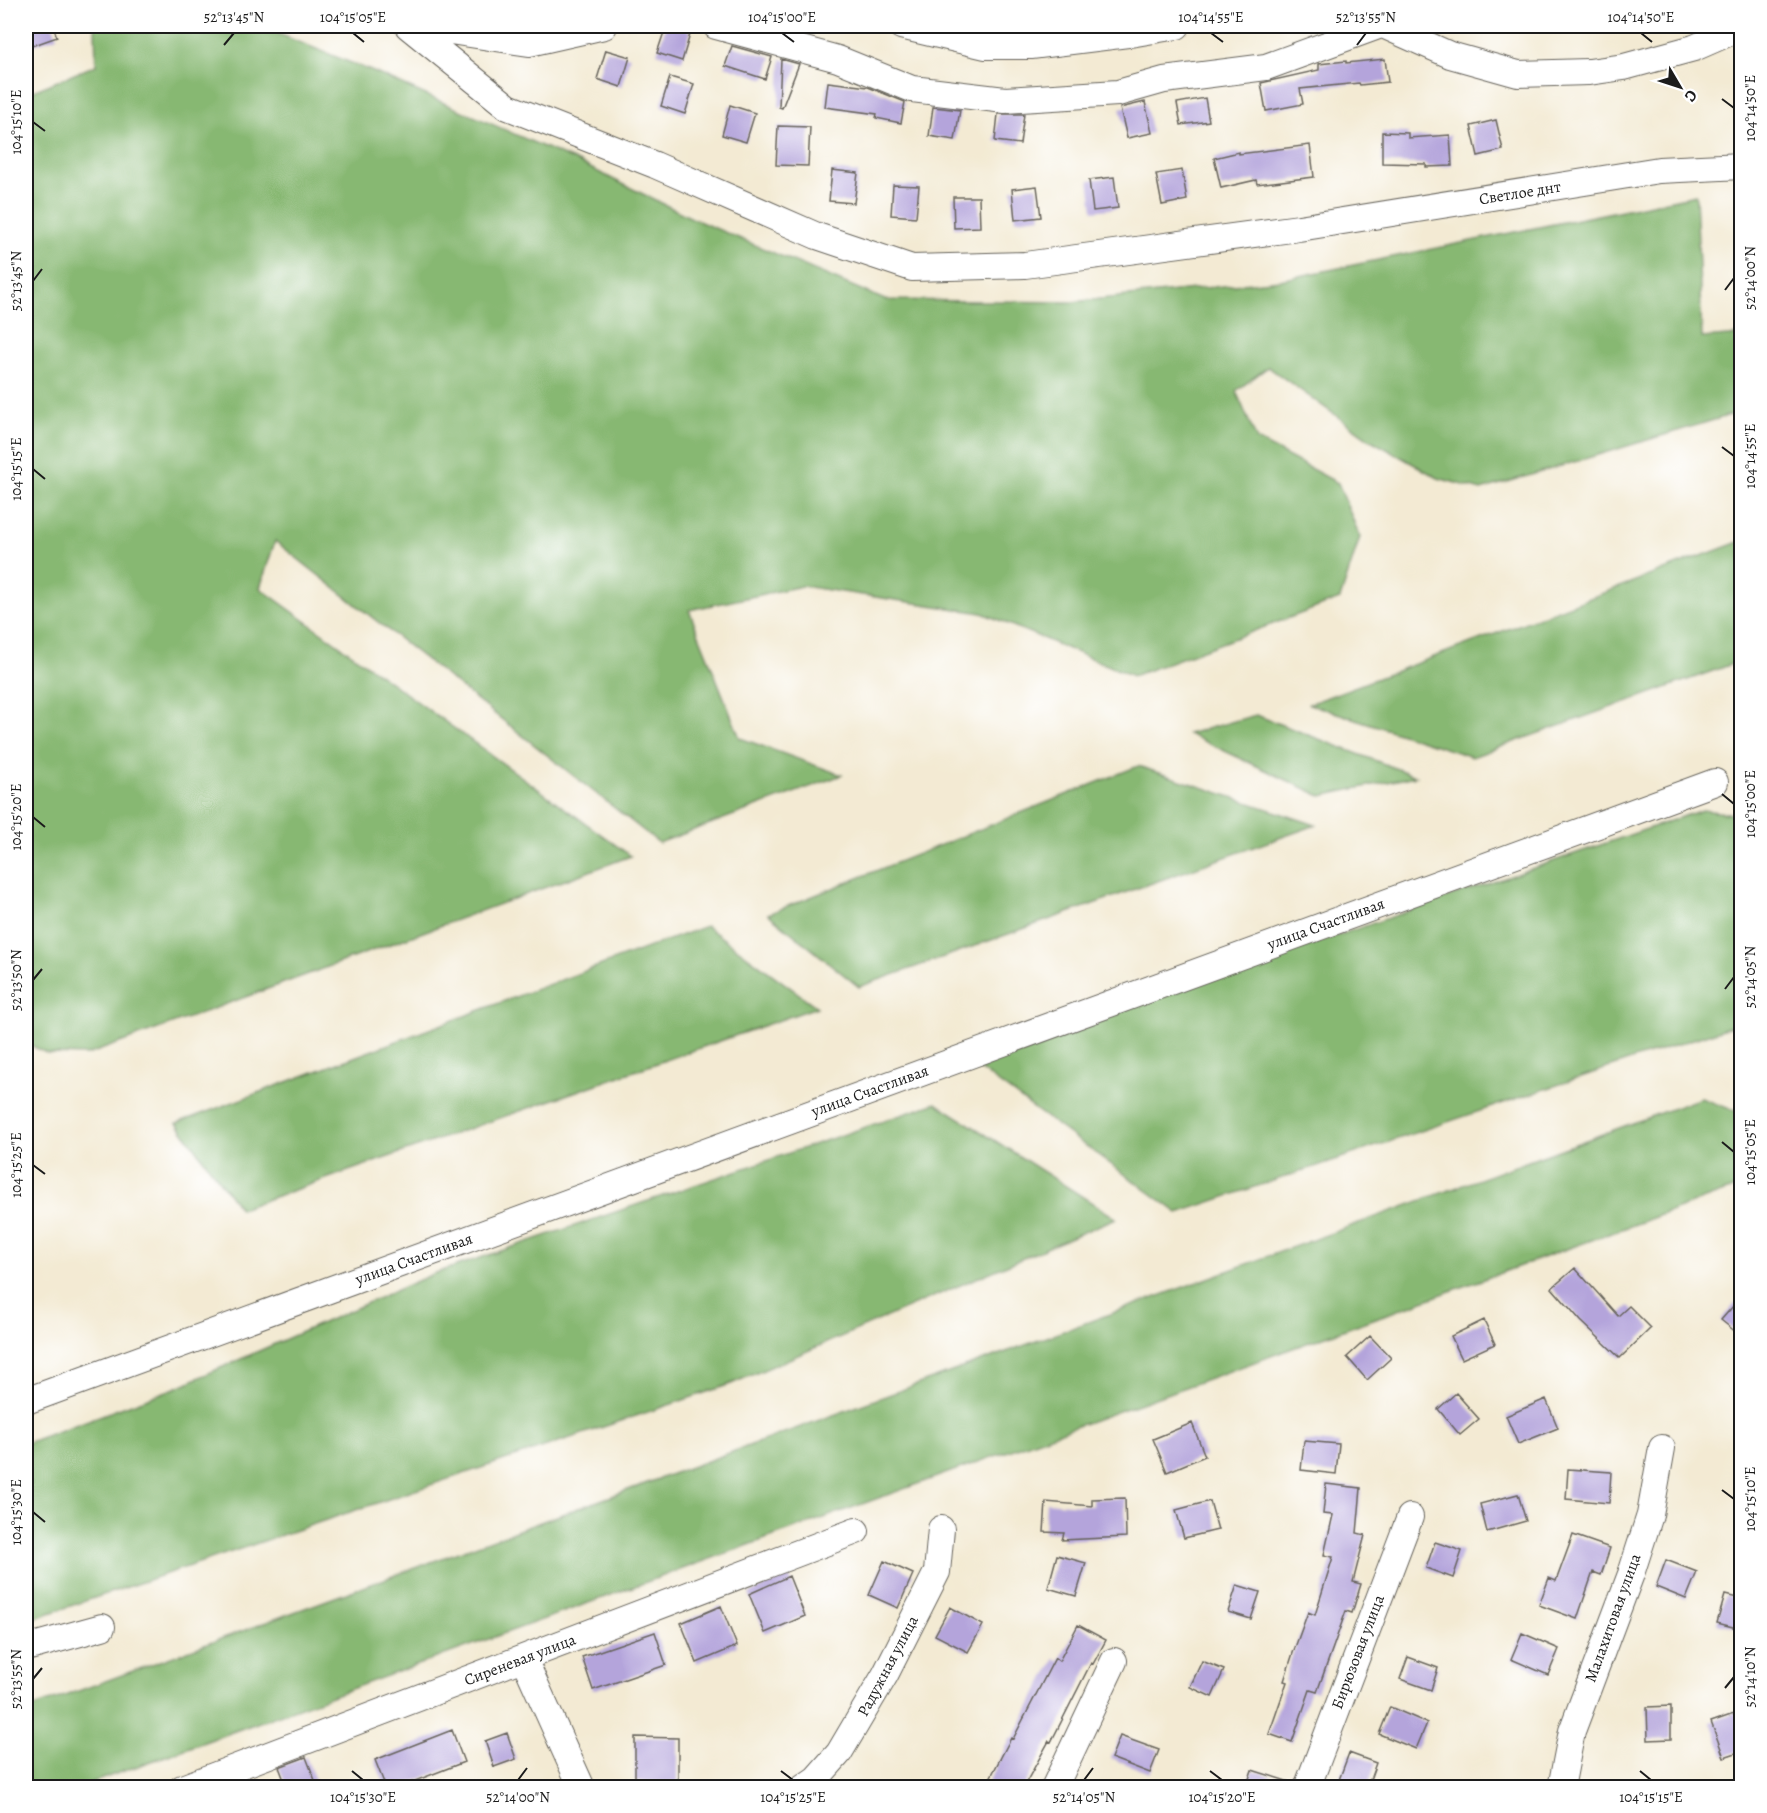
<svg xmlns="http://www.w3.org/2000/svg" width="1767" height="1813" font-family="Alegreya,serif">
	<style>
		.forest { fill: #87b872; stroke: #526a47; stroke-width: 1.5 }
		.building { fill: #b4a4db }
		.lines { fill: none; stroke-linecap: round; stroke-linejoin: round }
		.minor-casing { stroke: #67645c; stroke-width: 28 }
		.minor { stroke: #fff; stroke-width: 26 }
		.ticks { fill: none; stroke: #1c1c1c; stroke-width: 2 }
		.labels { text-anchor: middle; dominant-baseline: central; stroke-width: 4.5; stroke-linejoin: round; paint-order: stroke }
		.street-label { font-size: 16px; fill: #1c1c1c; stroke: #fff }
		.neatline { fill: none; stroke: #1c1c1c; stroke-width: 2 }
		.ticks-label { font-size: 15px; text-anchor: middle; fill: #1c1c1c }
	</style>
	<rect width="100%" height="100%" fill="#fff"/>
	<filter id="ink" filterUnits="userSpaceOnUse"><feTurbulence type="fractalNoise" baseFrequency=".0167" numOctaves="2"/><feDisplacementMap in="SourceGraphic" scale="12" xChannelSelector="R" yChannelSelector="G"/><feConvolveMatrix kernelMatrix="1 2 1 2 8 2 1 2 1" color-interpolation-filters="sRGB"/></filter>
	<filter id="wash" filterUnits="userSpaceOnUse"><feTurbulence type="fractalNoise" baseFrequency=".008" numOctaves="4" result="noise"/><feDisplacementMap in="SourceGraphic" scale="24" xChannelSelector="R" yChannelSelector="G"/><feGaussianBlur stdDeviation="1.35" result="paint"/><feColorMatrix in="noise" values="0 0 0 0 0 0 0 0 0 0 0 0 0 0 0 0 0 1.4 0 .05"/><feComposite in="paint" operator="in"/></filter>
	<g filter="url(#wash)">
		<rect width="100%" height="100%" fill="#f3ead3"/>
		<path class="forest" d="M95 26H259L369 70 578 162 696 220 885 300 1072 302 1280 280 1696 195 1702 338 1741 335V412L1481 490 1438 478 1369 439 1268 367 1236 391 1257 440 1338 483 1360 537 1340 599 1133 676 982 613 802 586 689 610 740 738 842 775 659 843 275 541 260 588 631 856 87 1055 48 1054 26 1043V94L96 65Z
			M1741 541V661L1472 757 1309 704Z
			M1256 715 1416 776 1321 796 1188 734Z
			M1138 766 1316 825 859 987 768 914Z
			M1702 810 1741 815V1023L1178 1213 970 1062Z
			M706 926 817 1007 240 1209 177 1123Z
			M1701 1098 1741 1113V1186L80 1787H26V1710Z
			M936 1103 1116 1218 731 1384 26 1621V1443L175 1388 433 1274Z"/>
		<g id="blocks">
			<path class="building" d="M26 26H53L57 37 26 48Z
				M666 26 691 31 682 61 657 53Z
				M732 46 772 57 765 79 725 66Z
				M606 50 630 57 621 87 597 79Z
				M781 59 799 64 782 108 779 107Z
				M1385 59 1388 82 1360 85 1359 83 1300 89 1303 104 1266 111 1261 83 1319 70V64L1346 61V63Z
				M670 77 694 84 685 114 661 106Z
				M828 82 868 87 905 102 901 123 876 118 877 114 825 107Z
				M1205 98 1209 121 1181 125 1177 103Z
				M1145 102 1152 133 1127 138 1120 108Z
				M730 105 755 113 746 142 722 135Z
				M933 107 960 110 955 140 929 136Z
				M998 114H1024L1020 144 995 141Z
				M1496 120 1503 150 1478 156 1471 126Z
				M778 126 810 127 808 166 776 165Z
				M1382 132 1408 133V138L1450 135 1452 166 1426 167V164L1382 163Z
				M1310 145 1314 177 1257 184 1256 180 1221 188 1214 158 1239 152V154Z
				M832 170 858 173 854 203 829 201Z
				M1182 170 1187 200 1162 205 1156 174Z
				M1114 177 1118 208 1093 211 1089 180Z
				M893 185 919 186 916 217 891 215Z
				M1037 186 1041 217 1015 220 1012 189Z
				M953 197H979L980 227 954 228Z
				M1575 1268 1618 1316 1629 1306 1651 1328 1620 1358 1581 1321 1552 1288Z
				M1742 1296V1337L1721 1320Z
				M1484 1320 1495 1344 1462 1359 1451 1336Z
				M1370 1336 1391 1358 1367 1380 1347 1357Z
				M1456 1393 1479 1419 1460 1435 1438 1409Z
				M1546 1399 1558 1428 1518 1444 1506 1416Z
				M1192 1423 1205 1456 1167 1472 1153 1439Z
				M1304 1441 1339 1444 1336 1474 1301 1470Z
				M1568 1469 1611 1472 1609 1503 1566 1499Z
				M1326 1484 1361 1488 1357 1533 1365 1535 1353 1582 1361 1584 1352 1613 1346 1611 1317 1692 1310 1690 1292 1742 1269 1734 1287 1682 1284 1681 1293 1653 1308 1612 1315 1615 1333 1557 1324 1555 1333 1515 1323 1514Z
				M1518 1494 1526 1521 1487 1532 1480 1504Z
				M1125 1498 1126 1537 1062 1540 1064 1533 1044 1532 1046 1502 1092 1506V1499Z
				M1210 1501 1218 1530 1184 1538 1176 1510Z
				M1573 1535 1610 1548 1601 1575 1593 1572 1577 1619 1539 1605 1549 1578 1556 1581Z
				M1435 1542 1462 1551 1453 1578 1426 1568Z
				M1057 1555 1086 1563 1076 1596 1048 1588Z
				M1666 1560 1697 1572 1686 1599 1656 1587Z
				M884 1561 913 1574 898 1608 869 1595Z
				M789 1576 805 1616 765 1633 749 1594Z
				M1237 1585 1260 1592 1251 1619 1228 1612Z
				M1725 1595 1742 1599V1612L1737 1628 1717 1623Z
				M721 1606 737 1646 697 1663 681 1623Z
				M950 1607 983 1625 968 1652 935 1635Z
				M1078 1625 1106 1640 1093 1664 1091 1663 1051 1742 1049 1741 1023 1788H985L1011 1738 1013 1739 1055 1658 1059 1661Z
				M655 1632 666 1665 593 1690 582 1657Z
				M1522 1633 1559 1649 1548 1675 1511 1659Z
				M1408 1657 1438 1668 1431 1690 1400 1679Z
				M1202 1661 1224 1670 1212 1697 1190 1687Z
				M1671 1706V1739L1648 1740 1647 1707Z
				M1390 1707 1427 1723 1416 1749 1379 1734Z
				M1742 1711V1751L1724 1757 1711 1722Z
				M452 1730 464 1762 397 1788H386L375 1760Z
				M507 1733 516 1759 494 1767 485 1741Z
				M1120 1736 1159 1750 1150 1773 1111 1758Z
				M635 1737 678 1738V1782L635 1781Z
				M1349 1753 1376 1763 1367 1788H1336Z
				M306 1757 318 1788H287L279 1767Z
				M1252 1770 1293 1783 1292 1788H1246Z"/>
		</g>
	</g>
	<g filter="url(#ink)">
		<use href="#blocks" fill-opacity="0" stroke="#67645c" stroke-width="1.5"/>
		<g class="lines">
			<defs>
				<path id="minor" d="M408 26 508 107 655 165 817 236 912 268 1025 265 1299 228 1659 170 1742 166
					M417 26 529 43 604 26
					M716 26 838 59 912 89 1005 100 1118 93 1164 80 1266 67 1378 26
					M901 26 986 46H1031L1136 33 1177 26
					M1385 26 1450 55 1518 74 1589 72 1624 67 1694 48 1742 27
					M26 1401 1715 782
					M26 1648 102 1627
					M524 1659 582 1788
					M182 1788 856 1531
					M803 1788 816 1779 839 1753 885 1675 937 1572 941 1529
					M1054 1788 1114 1661
					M1307 1788 1410 1517
					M1561 1788 1572 1731 1631 1574 1650 1515 1662 1448"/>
			</defs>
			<use href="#minor" class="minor-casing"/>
			<use href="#minor" class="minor"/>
		</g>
	</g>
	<path class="ticks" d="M353 33 364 42M782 33 794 42M1211 33 1223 42M1641 33 1652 42M224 45 234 33M1357 45 1366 33M1722 99 1734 108M33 122 45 131M33 281 42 269M1725 290 1734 278M1722 447 1734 456M33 469 45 479M1722 794 1734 804M33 817 45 827M33 980 42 969M1725 989 1734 977M1722 1142 1734 1152M33 1165 45 1174M1722 1490 1734 1499M33 1512 45 1522M33 1679 42 1668M1725 1688 1734 1677M352 1771 363 1780M781 1771 793 1780M1210 1771 1222 1780M1640 1771 1651 1780M518 1780 527 1768M1084 1780 1093 1768"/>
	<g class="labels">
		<g class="street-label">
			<text transform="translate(1520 193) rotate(-9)">Светлое днт</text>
			<text transform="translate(1326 924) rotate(-20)">улица Счастливая</text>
			<text transform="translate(870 1091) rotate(-20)">улица Счастливая</text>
			<text transform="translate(414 1259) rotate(-20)">улица Счастливая</text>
			<text transform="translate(1613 1618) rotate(-70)">Малахитовая улица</text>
			<text transform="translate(1358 1652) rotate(-69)">Бирюзовая улица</text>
			<text transform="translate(520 1660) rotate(-21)">Сиреневая улица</text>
			<text transform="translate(888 1666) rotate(-62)">Радужная улица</text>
		</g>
	</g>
	<rect width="1767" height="1813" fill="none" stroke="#fff" stroke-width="66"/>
	<g transform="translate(1680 87) rotate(129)" stroke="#ffffff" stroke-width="4.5" paint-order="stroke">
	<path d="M0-4.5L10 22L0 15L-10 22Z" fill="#1c1c1c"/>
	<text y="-9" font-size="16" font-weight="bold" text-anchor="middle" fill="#1c1c1c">С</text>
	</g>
	<rect x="33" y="33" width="1701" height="1747" class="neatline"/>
	<g class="ticks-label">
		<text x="234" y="22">52°13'45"N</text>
		<text x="353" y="22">104°15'05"E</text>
		<text x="782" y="22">104°15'00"E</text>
		<text x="1211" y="22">104°14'55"E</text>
		<text x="1366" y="22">52°13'55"N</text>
		<text x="1641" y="22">104°14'50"E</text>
		<text transform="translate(1750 108) rotate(-90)" y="5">104°14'50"E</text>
		<text transform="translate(16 122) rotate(-90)" y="5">104°15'10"E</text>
		<text transform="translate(1750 278) rotate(-90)" y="5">52°14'00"N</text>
		<text transform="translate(16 281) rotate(-90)" y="5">52°13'45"N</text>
		<text transform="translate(1750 456) rotate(-90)" y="5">104°14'55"E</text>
		<text transform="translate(16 469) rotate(-90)" y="5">104°15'15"E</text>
		<text transform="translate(1750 804) rotate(-90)" y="5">104°15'00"E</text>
		<text transform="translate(16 817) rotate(-90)" y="5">104°15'20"E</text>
		<text transform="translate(1750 977) rotate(-90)" y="5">52°14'05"N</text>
		<text transform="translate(16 980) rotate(-90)" y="5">52°13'50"N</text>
		<text transform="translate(1750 1152) rotate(-90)" y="5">104°15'05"E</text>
		<text transform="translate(16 1165) rotate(-90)" y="5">104°15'25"E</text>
		<text transform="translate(1750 1499) rotate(-90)" y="5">104°15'10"E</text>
		<text transform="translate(16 1512) rotate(-90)" y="5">104°15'30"E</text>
		<text transform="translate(1750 1677) rotate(-90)" y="5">52°14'10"N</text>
		<text transform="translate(16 1679) rotate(-90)" y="5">52°13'55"N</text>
		<text x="363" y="1802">104°15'30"E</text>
		<text x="518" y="1802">52°14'00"N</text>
		<text x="793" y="1802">104°15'25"E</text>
		<text x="1084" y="1802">52°14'05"N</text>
		<text x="1222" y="1802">104°15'20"E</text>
		<text x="1651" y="1802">104°15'15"E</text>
	</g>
</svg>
